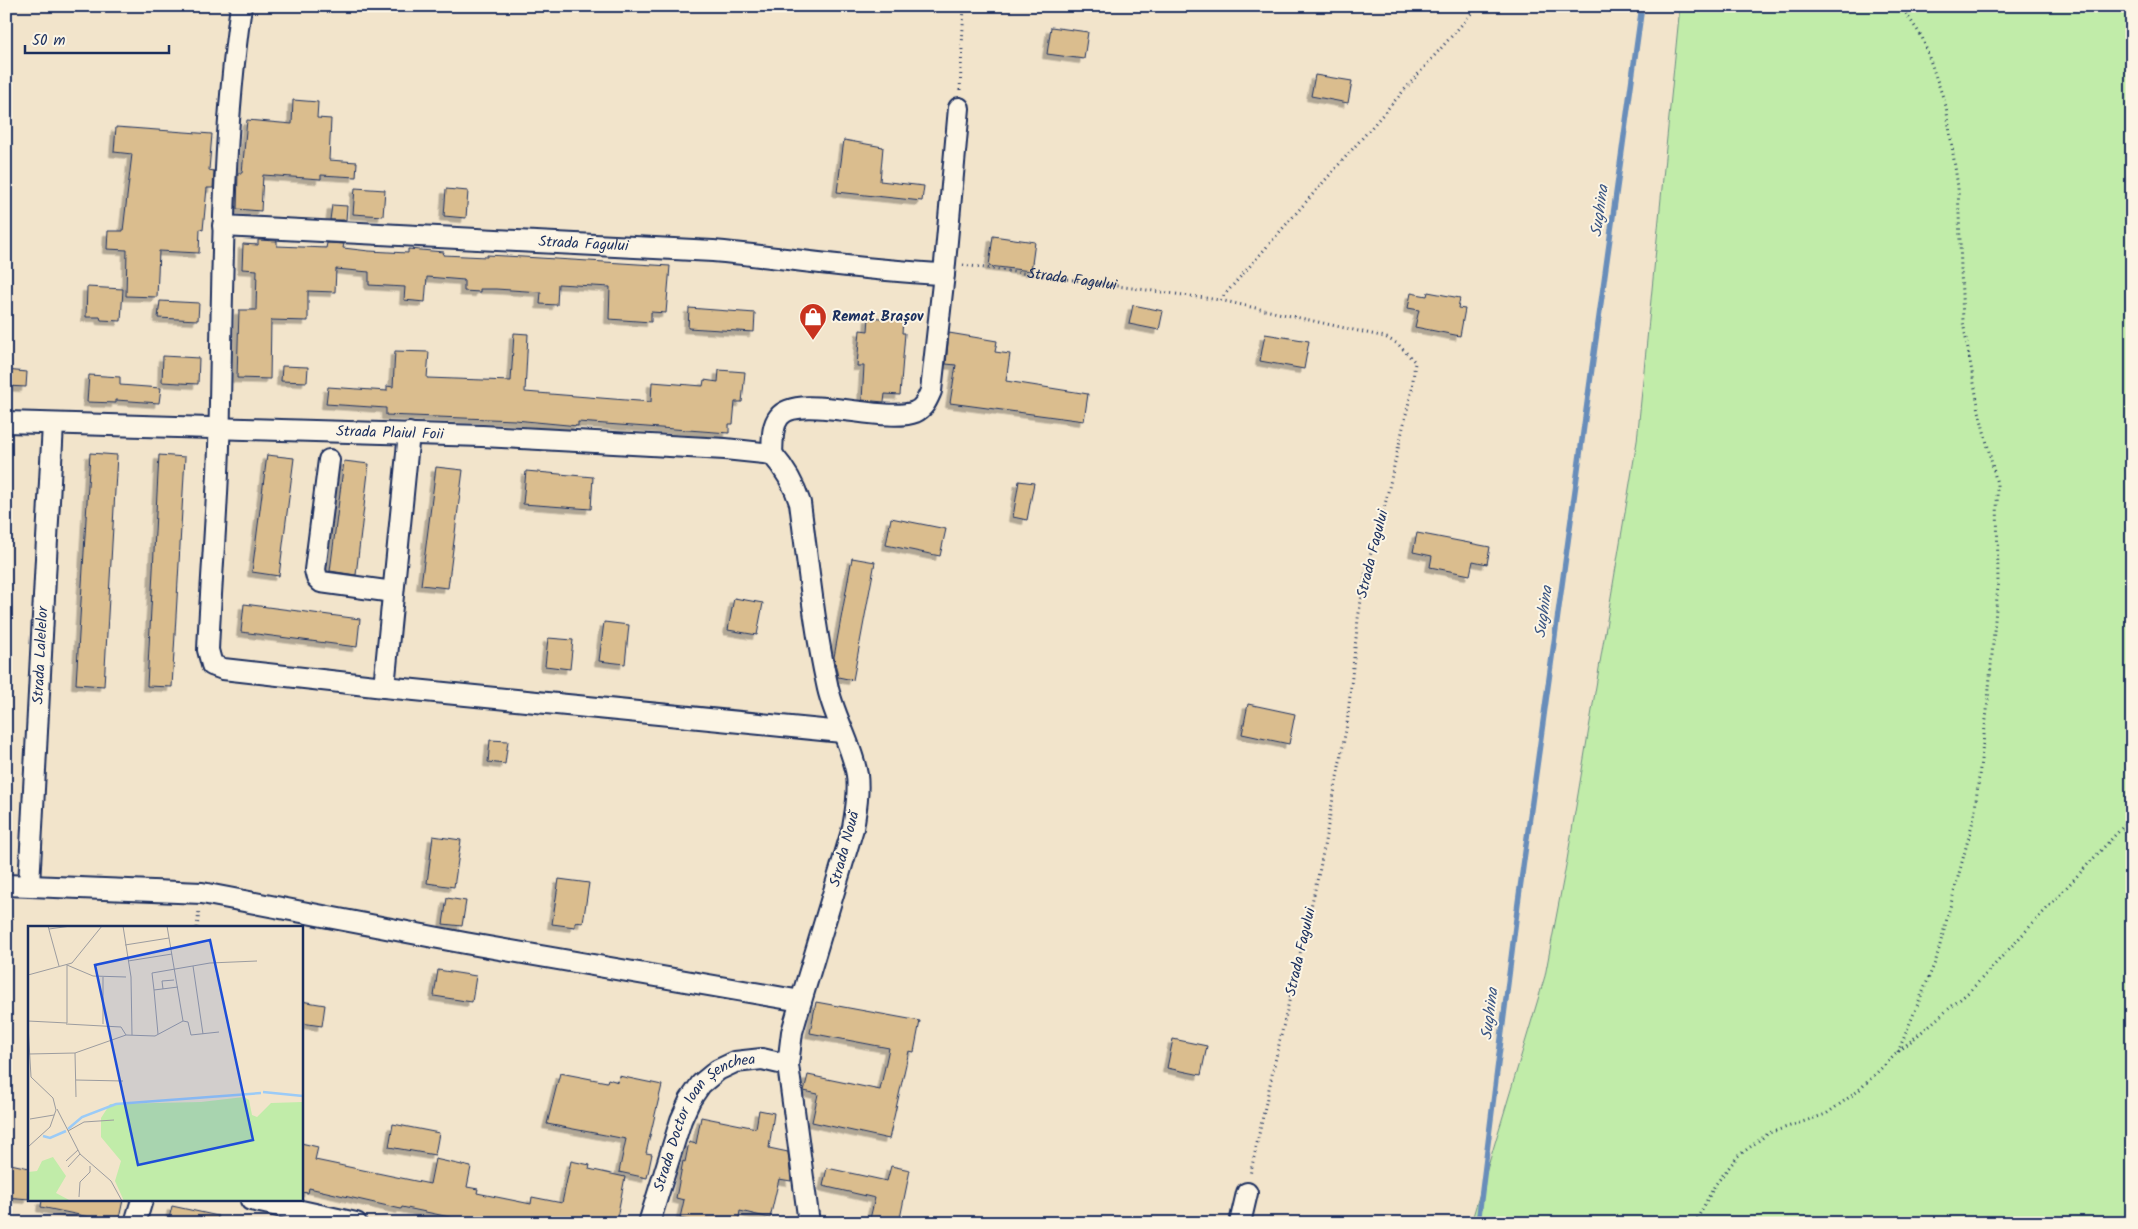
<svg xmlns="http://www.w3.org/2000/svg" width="2138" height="1229" font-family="Kalam,sans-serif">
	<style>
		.green { fill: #c1eca9; stroke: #6e8e84 }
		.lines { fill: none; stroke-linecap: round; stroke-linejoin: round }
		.stream { stroke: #688dba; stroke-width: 5.5 }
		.building { fill: #dabd8e; stroke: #1b2f5e; filter: url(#shadow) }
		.minor-casing { stroke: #1b2f5e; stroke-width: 24 }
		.path { stroke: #1b2f5e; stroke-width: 3; stroke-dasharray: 1 4; stroke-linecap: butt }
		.minor { stroke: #fcf5e5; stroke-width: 20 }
		.labels { text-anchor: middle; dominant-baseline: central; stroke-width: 4; stroke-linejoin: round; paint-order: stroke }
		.street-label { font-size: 15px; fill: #1b2f5e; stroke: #fcf5e5 }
		.poi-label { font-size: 15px; font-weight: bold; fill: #1b2f5e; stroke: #fcf5e5; text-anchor: start }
		.water-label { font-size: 16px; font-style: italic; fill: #3b5684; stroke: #fcf5e5 }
		.inset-river { fill: none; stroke: #9bcbf7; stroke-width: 2.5 }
		.inset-road { fill: none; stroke: #9c9c9f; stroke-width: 1 }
		.view { fill: #1d4ed8; fill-opacity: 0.15; stroke: #1d4ed8; stroke-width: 2.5 }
		.inset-edge { fill: none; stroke: #1b2f5e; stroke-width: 2.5 }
	</style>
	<defs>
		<filter id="shadow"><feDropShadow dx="-4.5" dy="4.5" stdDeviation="0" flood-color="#0004"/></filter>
	</defs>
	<rect width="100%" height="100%" fill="#f2e4cb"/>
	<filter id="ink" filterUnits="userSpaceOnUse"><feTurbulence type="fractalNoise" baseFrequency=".02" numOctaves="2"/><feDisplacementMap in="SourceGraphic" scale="10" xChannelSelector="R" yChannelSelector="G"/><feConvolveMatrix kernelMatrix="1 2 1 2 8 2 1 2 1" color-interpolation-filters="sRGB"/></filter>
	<g filter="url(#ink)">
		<path class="green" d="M1680 6H2132V1223H1471L1545 976 1567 860 1637 441Z"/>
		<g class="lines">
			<path class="stream" d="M1478 1223 1518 903 1642 6"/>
		</g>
		<path class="building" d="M1051 27 1088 32 1084 59 1047 54Z
			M1315 75 1352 81 1348 103 1311 96Z
			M293 100 318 102 317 118 331 119 329 160 357 162 356 177 321 175V179L263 175 261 211 237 209 238 173H242L247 120 292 124Z
			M116 127 212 134 209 170 214 171 213 188H207L203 230 200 229 199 253 159 251 157 297 126 296 127 250 107 249 108 231H123L132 154 114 152Z
			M844 140 883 147 880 181 924 186 922 201 837 192Z
			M355 188 385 190 383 216 353 214Z
			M446 189 468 191 466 218 444 216Z
			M332 205 347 206 346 220H330Z
			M993 236 1035 242 1031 271 989 266Z
			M258 240 277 241V246L326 248 327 243 344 244 343 248 369 251 408 253V249L444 252 443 255 487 257V255L523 257 670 266 666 313 651 312V322L609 319 610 287 558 284 557 305 540 304 541 292 496 289H480V292L464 291V280L427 277 425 302 404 300 405 287 369 285V272L336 269 335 292 308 291V321L271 320 270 379 237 378 239 310H256L257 270 242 269 243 244 258 245Z
			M87 287 123 289 121 321 101 320 100 317H86Z
			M1428 292 1460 298 1458 308 1465 309 1460 336 1415 327 1419 310 1408 308 1411 293 1427 296Z
			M160 301 199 303 198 320 158 318Z
			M1133 305 1163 311 1159 330 1129 324Z
			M689 308 755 313 754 332 688 328Z
			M869 317 903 320 902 333H905L900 395 885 394 884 402 862 400 864 366H857L860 330 868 331Z
			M514 333 528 334 525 392 651 402 652 382 703 386 704 380 718 382 719 370 745 372 742 402H735L733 424H729V433L578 422V426L515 420 386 415V408L326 404 328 387 387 391V386L393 387 395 351 429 352 427 378 511 381Z
			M949 333 997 341 995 352 1010 354 1006 381 1088 394 1084 421 950 403 956 365 946 364Z
			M1265 334 1309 341 1304 369 1260 361Z
			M163 356 199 358 198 384 162 382Z
			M282 366 308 367 307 382 281 381Z
			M6 370 27 372 26 387 6 386Z
			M89 375 120 377V385L161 388 159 403 116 400V403L87 402Z
			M90 453 117 455 104 686 76 684Z
			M159 455 185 457 172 687 147 686Z
			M267 455 294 458 279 576 252 572Z
			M344 461 369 464 356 575 330 571Z
			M436 467 463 470 448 588 421 585Z
			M526 471 593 477 591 509 523 504Z
			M1019 481 1034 483 1027 520 1013 517Z
			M891 518 946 529 940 556 886 545Z
			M1417 533 1490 547 1487 564 1473 561 1470 575 1430 567 1432 556 1413 552Z
			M852 558 875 562 853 680 838 677 834 657Z
			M734 598 763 603 757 635 728 630Z
			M244 604 360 619 357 647 241 632Z
			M604 622 629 625 625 664 599 661Z
			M548 638 573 640 570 669 545 666Z
			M1248 704 1295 714 1289 744 1242 734Z
			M490 740 508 741 505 764 488 762Z
			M433 836 461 840 454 887 427 883Z
			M559 879 589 883 583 923 575 922V927L552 924Z
			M447 898 466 901 462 926 443 924Z
			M438 970 476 976 472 1002 434 996Z
			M301 1001 325 1005 322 1026 301 1023Z
			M816 1002 920 1021 914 1052 909 1051 889 1139 812 1122 818 1094 804 1091 808 1075 880 1090 889 1048 810 1033Z
			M1173 1039 1207 1046 1201 1075 1167 1068Z
			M560 1073 607 1082 608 1079 618 1082 619 1076 662 1085 646 1153 652 1154 647 1178 619 1172 626 1139 547 1124Z
			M759 1110 774 1113 769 1148 788 1152 791 1181 779 1179 770 1218 740 1211 738 1223H703L680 1218 684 1200 676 1198 683 1161 685 1162 689 1142 696 1144 701 1117 756 1128Z
			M393 1124 439 1133 435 1155 389 1147Z
			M301 1143 318 1147 315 1160 430 1184 435 1159 471 1167 467 1187 478 1189 477 1193 531 1204 532 1197 562 1203 571 1161 590 1165 589 1169 625 1177 616 1223H478L402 1207 401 1209 309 1188 308 1193 301 1192Z
			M6 1163 29 1168V1199L6 1197Z
			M891 1166 910 1170 899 1223H869L875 1198 823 1186 827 1168 887 1181Z
			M42 1200H123L118 1223 41 1207Z
			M172 1206 218 1216 217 1223H168Z"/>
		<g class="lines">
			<defs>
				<g id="minor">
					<path d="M241 6C220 153 223 299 219 447 217 514 211 582 208 650L212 665 223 669 384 687 409 433"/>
					<path id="s2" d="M223 226 713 251C790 258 867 271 944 274"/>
					<path id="s3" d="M6 422 482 436 725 449 772 454"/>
					<path d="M772 454C785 469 794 484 800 503 808 563 814 625 827 684 833 716 852 744 857 775 859 792 856 810 853 828L801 1001 792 1032 788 1065 809 1223"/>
					<path d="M772 454C773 442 771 427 779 417 797 392 885 424 915 412 924 408 927 400 931 391L944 274 959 108"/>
					<path d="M329 460 315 570 317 578 321 582 393 592"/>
					<path d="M384 687 842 732"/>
					<path d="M6 885 202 893 465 943 801 1001"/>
					<path id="s4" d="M29 885 53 424"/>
					<path d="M251 1200 356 1223"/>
					<path d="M135 1223 142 1200"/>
					<path id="s5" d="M649 1223 681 1120 690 1100 701 1084 718 1070 735 1062 762 1059 788 1065"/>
					<path d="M1240 1223 1247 1193"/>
				</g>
			</defs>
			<use href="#minor" class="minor-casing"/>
			<g class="path">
				<path d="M960 90 964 6"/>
				<path id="s1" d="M963 265 1220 300 1385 337 1398 344 1415 362 1412 389 1384 509 1366 570 1358 619 1347 724 1320 868 1274 1066 1250 1175"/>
				<path d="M1220 300 1478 6"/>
				<path d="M197 928 199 911"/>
				<path d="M1898 1052 1936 960 1974 817 1987 711 1998 586 1997 484 1979 411 1963 322 1958 187 1946 106 1922 37 1901 6"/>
				<path d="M1695 1223 1715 1185 1738 1156 1769 1133 1826 1114 1858 1091 1898 1052 1971 990 2132 817"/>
			</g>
			<use href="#minor" class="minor"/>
		</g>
	</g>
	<defs>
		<symbol id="shop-pin" viewBox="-11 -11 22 30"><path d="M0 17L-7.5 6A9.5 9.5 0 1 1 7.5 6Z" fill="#c8321e" stroke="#fcf5e5"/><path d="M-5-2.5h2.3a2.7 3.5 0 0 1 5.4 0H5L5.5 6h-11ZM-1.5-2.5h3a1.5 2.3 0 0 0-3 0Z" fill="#fff"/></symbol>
	</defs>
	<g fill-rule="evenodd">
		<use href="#shop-pin" x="797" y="301" width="32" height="43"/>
	</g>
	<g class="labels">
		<g class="street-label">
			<text stroke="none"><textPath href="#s2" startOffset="361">Strada Fagului</textPath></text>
			<text stroke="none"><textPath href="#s1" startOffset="110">Strada Fagului</textPath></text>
			<text stroke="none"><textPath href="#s3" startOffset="384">Strada Plaiul Foii</textPath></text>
			<text transform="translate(1373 554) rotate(-76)">Strada Fagului</text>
			<text stroke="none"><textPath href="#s4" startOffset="230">Strada Lalelelor</textPath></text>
			<text transform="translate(845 849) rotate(-75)">Strada Nouă</text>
			<text transform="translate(1301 952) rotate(-77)">Strada Fagului</text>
			<text stroke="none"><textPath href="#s5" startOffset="122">Strada Doctor Ioan Șenchea</textPath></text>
		</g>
		<g class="poi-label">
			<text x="832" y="317">Remat Brașov</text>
		</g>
		<g class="water-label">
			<text transform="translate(1600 211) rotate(-82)">Sughina</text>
			<text transform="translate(1544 612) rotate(-82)">Sughina</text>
			<text transform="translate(1490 1014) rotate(-83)">Sughina</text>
		</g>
	</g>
	<g transform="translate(28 926)">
		<rect width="275" height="275" fill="#f2e4cb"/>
		<path d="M216 171 221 174 224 189 229 191 243 177 275 176V275H96L87 255 93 235 73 211V192L82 178 173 176ZM25 231 38 250 28 267 43 275H0V246L9 245 14 235Z" fill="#c1eca9"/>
		<path class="inset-river" d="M235 166 275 170M40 203 54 191 88 178 233 167M15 210 22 212 38 205"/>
		<path class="inset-road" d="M20 0 31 40M95 0 103 51 104 109M139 0 155 95M21 3 43 0M97 19 141 12M100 35 144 28M39 39 65 50 98 51M165 40 175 108M0 49 44 37 74 0M150 61 126 64 124 47 182 37 229 35M135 63 134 55 146 54M126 64 130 108M0 95 39 97V39M155 95 160 96 163 109 191 106M38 98 93 101 98 109M75 98V51M0 99 3 151 25 172 28 184 22 201 0 221M47 127 48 171M1 128 47 127 98 109 127 110 155 95M48 154 95 155M29 183 52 228 83 255 94 275M2 193 26 189M40 205 56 196 86 194M38 235 50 224M40 241 52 228M51 271 52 256 62 246V240"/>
		<path class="view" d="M182 14 225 214 110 239 67 39Z"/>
		<rect width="275" height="275" class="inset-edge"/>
	</g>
	<rect width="2138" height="1229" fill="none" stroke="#fcf5e5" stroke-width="25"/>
	<rect x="12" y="12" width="2113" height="1204" fill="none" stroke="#1b2f5e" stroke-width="2" filter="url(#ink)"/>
	<path d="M25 45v8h144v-8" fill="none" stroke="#1b2f5e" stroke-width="2.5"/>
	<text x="32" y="45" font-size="15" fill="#1b2f5e" stroke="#fcf5e5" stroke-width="4" paint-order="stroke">50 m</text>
</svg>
